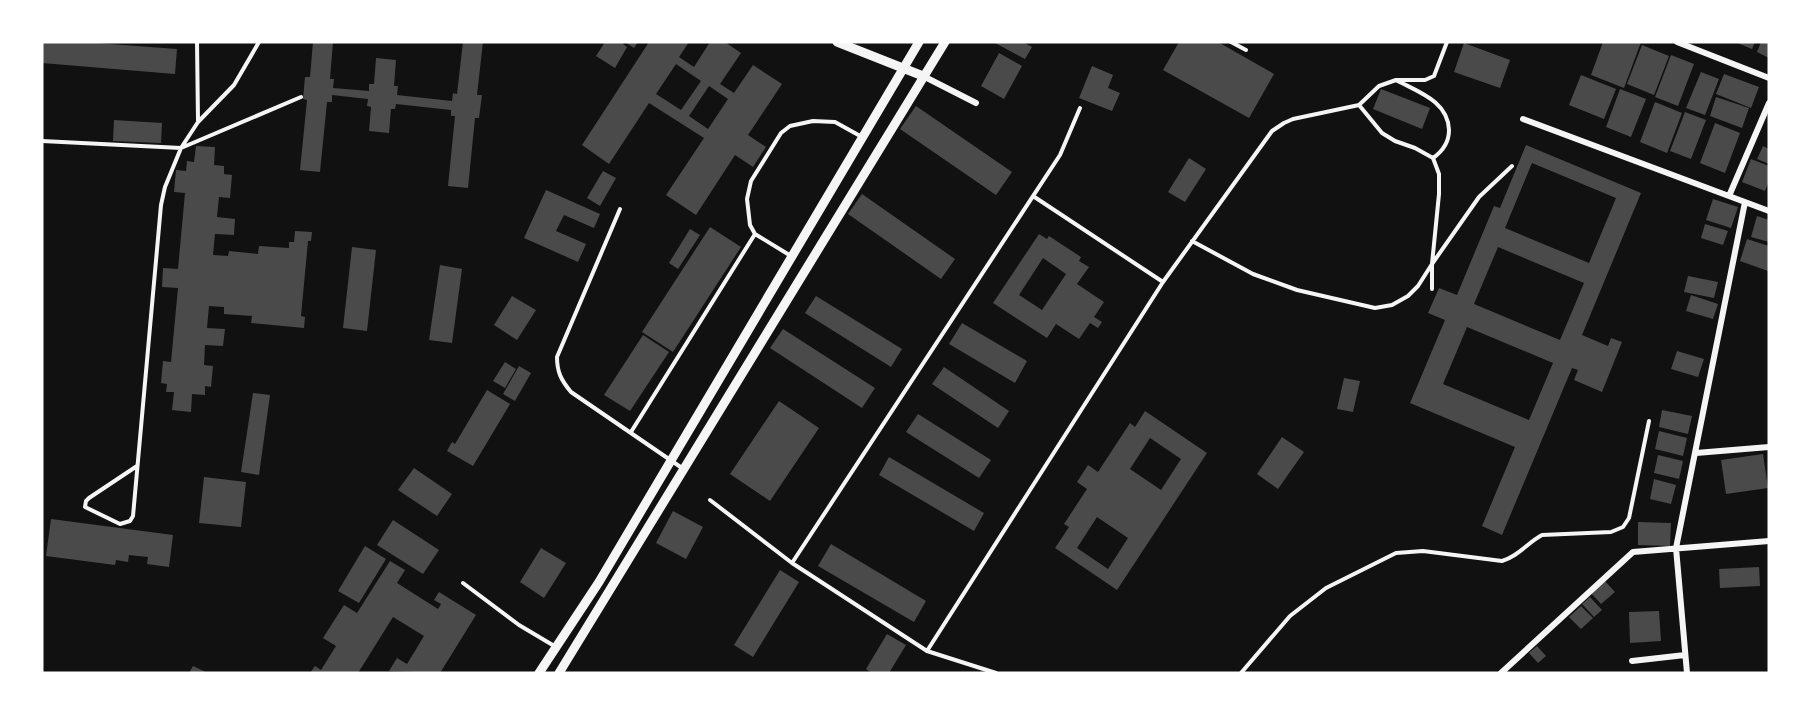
<svg xmlns="http://www.w3.org/2000/svg" width="1811" height="715" font-family="'Alegreya Sans',sans-serif">
	<style>
		.building { fill: #4a4a4a; fill-rule: evenodd }
		.lines { fill: none; stroke-linecap: round; stroke-linejoin: round }
		.service { stroke: #f5f5f5; stroke-width: 4 }
		.minor { stroke: #f5f5f5; stroke-width: 6 }
		.secondary { stroke: #f5f5f5; stroke-width: 9 }
	</style>
	<rect width="100%" height="100%" fill="#111"/>
	<path class="building" d="M42 42H83L177 49 175 74 42 63Z
		M313 42H333L330 79H334L333 88 369 91V84H374L376 58 396 60 394 86H398L397 95 452 101 453 93 457 94 463 42H483L477 95H482L479 118H475L468 188 448 186 455 116H451V110L396 104 395 109H391L389 133 369 131 371 107 367 106 368 99 332 95V102H327L320 172 300 170 307 100 303 99 305 77H310Z
		M605 42H638L634 48 625 42 623 44 627 47 615 68 596 56Z
		M649 42H689L679 57 694 67 710 42H725L741 53 720 84 734 93 753 65 782 84 748 135 766 147 753 167 735 155 696 215 666 195 704 138 649 103 609 164 582 145ZM676 64 701 81 681 110 656 94ZM709 86 728 99 708 129 689 116Z
		M993 42H1023L1032 47 1025 59Z
		M1179 42H1218L1274 74 1249 118 1163 70Z
		M1603 42H1641L1624 88 1591 75Z
		M1735 42H1755L1752 49Z
		M1761 42H1769V58L1757 52Z
		M1464 43 1510 60 1500 88 1454 72Z
		M1642 45 1669 56 1654 95 1627 84Z
		M999 53 1022 66 1004 99 981 86Z
		M1671 55 1694 64 1678 106 1655 97Z
		M1092 66 1113 75 1108 88 1120 93 1112 111 1079 98Z
		M1701 72 1719 79 1705 115 1686 108Z
		M1724 74 1759 87 1751 108 1716 94Z
		M1581 75 1616 89 1604 119 1569 105Z
		M1381 89 1430 108 1422 129 1373 109Z
		M1620 89 1646 99 1631 137 1606 127Z
		M1716 97 1749 108 1742 128 1710 116Z
		M1655 102 1682 113 1667 153 1640 142Z
		M916 106 1012 172 996 195 900 129Z
		M1685 112 1706 120 1691 159 1670 151Z
		M114 120 162 123 161 143 113 141Z
		M1715 123 1740 133 1725 173 1700 163Z
		M1526 145 1641 193 1582 335 1608 346 1611 338 1622 342 1602 392 1574 380 1578 370 1572 368 1502 535 1482 526 1515 447 1410 403 1445 320 1428 313 1439 288 1457 295 1494 206 1500 208ZM1532 163 1616 198 1589 263 1505 228ZM1498 247 1584 283 1560 340 1474 304ZM1467 327 1553 363 1529 420 1443 384Z
		M196 146 215 147 214 165 224 166V174L232 175 230 198 219 197 217 217 235 219 234 235 215 234 213 255 228 256 229 251 258 254 259 246 289 248V242H294L295 231 312 232 311 241H308L301 316 305 317 304 328 251 323 252 316 224 314V307L209 306 207 328 225 329 223 346 205 345 204 365 213 366 211 387 205 386V395L192 394 191 412 172 410 174 392H166L167 384 161 383 163 361 171 362 178 288 162 287 163 268 178 269 185 193 174 192 176 170 186 171 187 161 194 162Z
		M1763 146 1769 149V164L1757 159Z
		M1189 158 1206 169 1185 202 1168 192Z
		M1751 159 1769 166V181L1765 191 1742 182Z
		M603 171 616 178 600 206 587 198Z
		M546 190 600 214 594 228 564 215 556 231 586 244 578 262 524 238Z
		M862 194 955 259 941 279 848 214Z
		M1713 199 1738 207 1731 228 1706 220Z
		M1757 216 1769 220V242L1751 237Z
		M1705 224 1728 231 1723 245 1701 238Z
		M710 227 741 247 673 352 642 332Z
		M690 229 700 235 678 269 669 263Z
		M1039 234 1047 239 1049 236 1081 257 1079 261 1089 267 1077 284 1104 302 1094 317 1102 322 1098 328 1090 323 1079 339 1056 324 1047 338 993 303ZM1043 258 1066 274 1042 310 1019 295Z
		M1747 239 1769 246 1768 271 1740 261Z
		M352 247 376 250 367 331 343 328Z
		M440 265 462 269 452 343 429 340Z
		M1688 276 1718 282 1714 298 1684 292Z
		M1691 295 1718 304 1713 319 1686 311Z
		M512 296 536 310 517 340 494 325Z
		M816 296 902 349 891 367 805 313Z
		M962 323 1027 361 1015 383 949 344Z
		M783 329 875 388 862 408 770 348Z
		M643 335 669 352 630 411 604 395Z
		M1677 351 1704 359 1698 377 1671 369Z
		M505 362 516 369 505 388 493 381Z
		M519 366 531 373 515 401 503 394Z
		M944 367 1009 411 998 428 932 384Z
		M1344 378 1360 381 1353 412 1337 409Z
		M487 390 510 404 473 466 447 451 452 442 455 444Z
		M253 393 270 395 259 475 241 472Z
		M779 401 819 428 770 501 730 474Z
		M1662 410 1692 416 1688 434 1659 427Z
		M1145 411 1207 453 1117 590 1055 548 1069 527 1064 524 1087 489 1077 482 1088 465 1098 472 1130 423 1135 427ZM1150 438 1181 459 1161 490 1130 469ZM1097 517 1128 538 1108 569 1077 548Z
		M918 414 991 460 979 478 906 432Z
		M1659 431 1687 438 1683 456 1655 449Z
		M1282 437 1304 452 1278 489 1257 474Z
		M1763 454 1768 488 1726 494 1721 460Z
		M1658 455 1683 461 1679 479 1654 473Z
		M889 457 984 513 974 531 879 475Z
		M414 468 452 494 437 516 398 490Z
		M204 477 246 482 241 527 199 523Z
		M1654 479 1676 485 1671 504 1650 499Z
		M673 511 703 527 686 559 656 543Z
		M51 519 173 535 169 567 147 564 148 557 129 555 128 562 116 560 115 565 46 556Z
		M393 520 439 550 423 574 377 545Z
		M1638 522 1671 523 1670 546 1638 545Z
		M831 544 926 601 914 622 818 566Z
		M365 546 386 559 359 603 338 591Z
		M541 548 566 563 544 598 520 582Z
		M390 561 405 570 397 583 438 609 441 604 434 600 439 592 476 615 440 673 389 671 397 658 407 664 424 636 393 617 358 673H310L315 666 321 670 336 646 323 638 344 605 357 613Z
		M1759 567 1760 586 1720 588 1719 569Z
		M780 570 799 582 753 657 734 645Z
		M1604 580 1615 592 1601 604 1590 592Z
		M1590 597 1602 610 1594 617 1582 604Z
		M1581 606 1593 618 1581 629 1569 617Z
		M1659 611 1661 641 1630 643 1629 612Z
		M887 634 906 645 889 673H872L866 669Z
		M1537 646 1546 656 1538 663 1529 653Z
		M193 666 208 673H189Z"/>
	<g class="lines">
		<path class="service" d="M197 42 198 121
			M1231 42 1246 50
			M1396 80C1418 92 1448 101 1449 130 1449 142 1443 151 1433 158
			M42 141 181 148 301 97
			M1033 196 1163 282
			M620 209 557 357C557 372 561 380 571 392L682 468
			M1192 241 1253 274 1297 290 1375 308 1392 305 1408 296 1418 286 1432 264 1439 194V174L1433 158 1415 148 1395 141 1382 133 1359 105
			M791 256 755 234 750 225 747 199 751 181 781 133 790 126 813 121 835 122 862 137
			M1432 289V264L1479 197 1512 166
			M631 432 755 234
			M137 466 89 498 86 501 85 507 120 524 130 521 133 516 161 205 165 187 181 148 198 122 234 85 259 42
			M710 500 792 563 927 651 996 673
			M792 563 1060 155 1080 108
			M463 583 519 625 556 647
			M927 651 1163 282 1272 131 1284 123 1293 119 1359 105 1379 86 1396 80H1425L1434 76 1447 42
			M1241 673 1290 616 1326 588 1396 553 1423 551 1502 561C1519 556 1527 543 1542 535L1611 532 1623 527 1629 518 1649 421"/>
		<path class="minor" d="M1677 42 1769 78
			M923 76 976 103
			M1523 119 1769 211
			M1729 196 1769 103
			M1696 453 1769 447
			M1632 661 1685 655
			M1501 673 1633 552 1769 541
			M1687 673 1676 548 1745 202"/>
		<path class="secondary" d="M837 42 923 76
			M539 673 599 582 919 42
			M559 673 945 42"/>
	</g>
	<rect width="1811" height="715" fill="none" stroke="#ffffff" stroke-width="87"/>
</svg>
